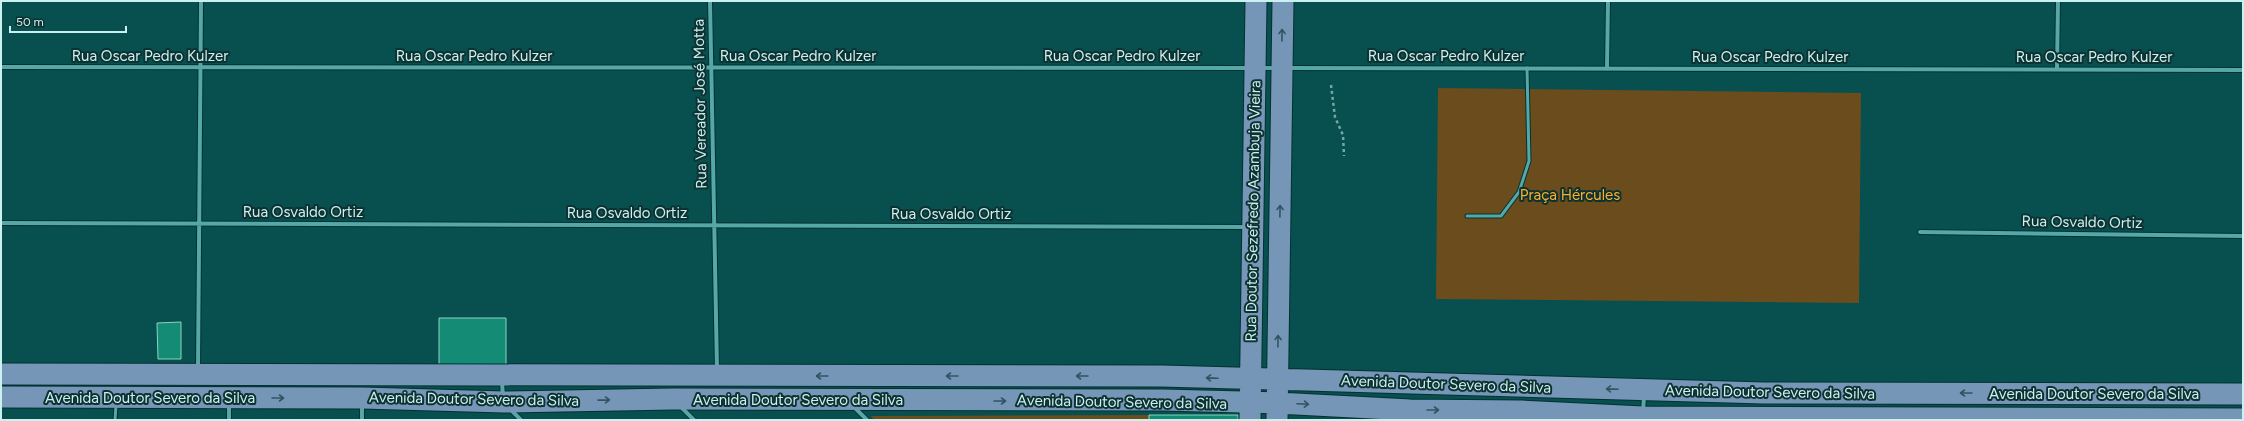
<svg xmlns="http://www.w3.org/2000/svg" width="2244" height="421" font-family="Figtree,sans-serif">
	<style>
		.green { fill: #6b4c1d }
		.building { fill: #138b75; stroke: #8bd5c1 }
		.lines { fill: none; stroke-linecap: round; stroke-linejoin: round }
		.lane-casing { stroke: #033232; stroke-width: 5 }
		.street-casing { stroke: #033232; stroke-width: 6 }
		.secondary-casing { stroke: #033232; stroke-width: 23 }
		.path { stroke: #72a7a7; stroke-width: 2.5; stroke-dasharray: 3 3; stroke-linecap: butt }
		.lane { stroke: #56a7a7; stroke-width: 3 }
		.street { stroke: #56a7a7; stroke-width: 4 }
		.secondary { stroke: #7696b8; stroke-width: 21 }
		.oneway { stroke: #325460 }
		.labels { text-anchor: middle; dominant-baseline: central; stroke-width: 4; stroke-linejoin: round; paint-order: stroke }
		.street-label { font-size: 15px; fill: #caf0f0; stroke: #0e3131 }
		.park-label { font-size: 15px; fill: #fbb02c; stroke: #0e3131 }
	</style>
	<rect width="100%" height="100%" fill="#084f4f"/>
	<path class="green" d="M1438 88 1861 93 1859 303 1436 299Z
		M1149 415V420H874L871 416Z"/>
	<path class="building" d="M439 318H506V365H439Z
		M181 322V359H158L157 323Z
		M1149 415H1238V420H1149Z"/>
	<g class="lines">
		<defs>
			<path id="lane" d="M1467 216H1501L1519 192 1529 161 1527 68
				M115 420 116 405"/>
			<path id="street" d="M710 1 717 369
				M1 67 1249 68
				M1261 68H1277
				M1287 68 2243 70
				M1607 69 1608 1
				M2057 69 2058 1
				M1 223 1247 227
				M1920 232 2243 236
				M198 369 201 1
				M502 382 503 397
				M680 406 694 420
				M853 406 867 420
				M510 409 521 420
				M1643 412 1644 396
				M229 420V403
				M362 420V404"/>
			<path id="secondary" d="M1 374 1162 376 1764 393 2243 394
				M1 397 362 398 504 402 673 399 1163 400 1277 403 1410 410 1521 411 1643 417 2243 419
				M1250 420 1256 1
				M1277 420 1283 1"/>
		</defs>
		<use href="#lane" class="lane-casing"/>
		<use href="#street" class="street-casing"/>
		<use href="#secondary" class="secondary-casing"/>
		<path class="path" d="M1331 85 1335 117 1343 135 1344 156"/>
		<use href="#lane" class="lane"/>
		<use href="#street" class="street"/>
		<use href="#secondary" class="secondary"/>
	</g>
	<defs><path id="oneway-shaft" d="M-6 0H5M1.5-3L5.5 0L1.5 3" fill="none" stroke-width="1.6" stroke-linecap="round" stroke-linejoin="round"/></defs>
	<g class="oneway">
		<use href="#oneway-shaft" transform="translate(1282 35) rotate(-89)"/>
		<use href="#oneway-shaft" transform="translate(1280 211) rotate(-89)"/>
		<use href="#oneway-shaft" transform="translate(1278 341) rotate(-89)"/>
		<use href="#oneway-shaft" transform="translate(822 376) rotate(-180)"/>
		<use href="#oneway-shaft" transform="translate(952 376) rotate(-180)"/>
		<use href="#oneway-shaft" transform="translate(1082 376) rotate(-180)"/>
		<use href="#oneway-shaft" transform="translate(1212 378) rotate(-178)"/>
		<use href="#oneway-shaft" transform="translate(1612 389) rotate(-178)"/>
		<use href="#oneway-shaft" transform="translate(1966 393) rotate(-180)"/>
		<use href="#oneway-shaft" transform="translate(278 398)"/>
		<use href="#oneway-shaft" transform="translate(604 400) rotate(-1)"/>
		<use href="#oneway-shaft" transform="translate(1000 401)"/>
		<use href="#oneway-shaft" transform="translate(1303 404) rotate(3)"/>
		<use href="#oneway-shaft" transform="translate(1433 410)"/>
	</g>
	<g class="labels">
		<g class="street-label">
			<text x="150" y="56">Rua Oscar Pedro Kulzer</text>
			<text x="474" y="56">Rua Oscar Pedro Kulzer</text>
			<text x="798" y="56">Rua Oscar Pedro Kulzer</text>
			<text x="1122" y="56">Rua Oscar Pedro Kulzer</text>
			<text x="1446" y="56">Rua Oscar Pedro Kulzer</text>
			<text x="1770" y="57">Rua Oscar Pedro Kulzer</text>
			<text x="2094" y="57">Rua Oscar Pedro Kulzer</text>
			<text transform="translate(700 104) rotate(-91)">Rua Vereador José Motta</text>
			<text transform="translate(1253 211) rotate(-89)">Rua Doutor Sezefredo Azambuja Vieira</text>
			<text x="303" y="212">Rua Osvaldo Ortiz</text>
			<text x="627" y="213">Rua Osvaldo Ortiz</text>
			<text x="951" y="214">Rua Osvaldo Ortiz</text>
			<text transform="translate(2082 222) rotate(1)">Rua Osvaldo Ortiz</text>
			<text transform="translate(1446 384) rotate(2)">Avenida Doutor Severo da Silva</text>
			<text transform="translate(1770 392) rotate(1)">Avenida Doutor Severo da Silva</text>
			<text x="2094" y="394">Avenida Doutor Severo da Silva</text>
			<text x="150" y="398">Avenida Doutor Severo da Silva</text>
			<text transform="translate(474 399) rotate(1)">Avenida Doutor Severo da Silva</text>
			<text x="798" y="400">Avenida Doutor Severo da Silva</text>
			<text transform="translate(1122 402) rotate(1)">Avenida Doutor Severo da Silva</text>
		</g>
		<g class="park-label">
			<text x="1570" y="195">Praça Hércules</text>
		</g>
	</g>
	<rect width="2244" height="421" fill="none" stroke="#caf0f0" stroke-width="4"/>
	<path d="M10 26v6h116v-6" fill="none" stroke="#caf0f0" stroke-width="2"/>
	<text x="16" y="26" font-size="12" fill="#caf0f0" stroke="#0e3131" stroke-width="3" paint-order="stroke">50 m</text>
</svg>
